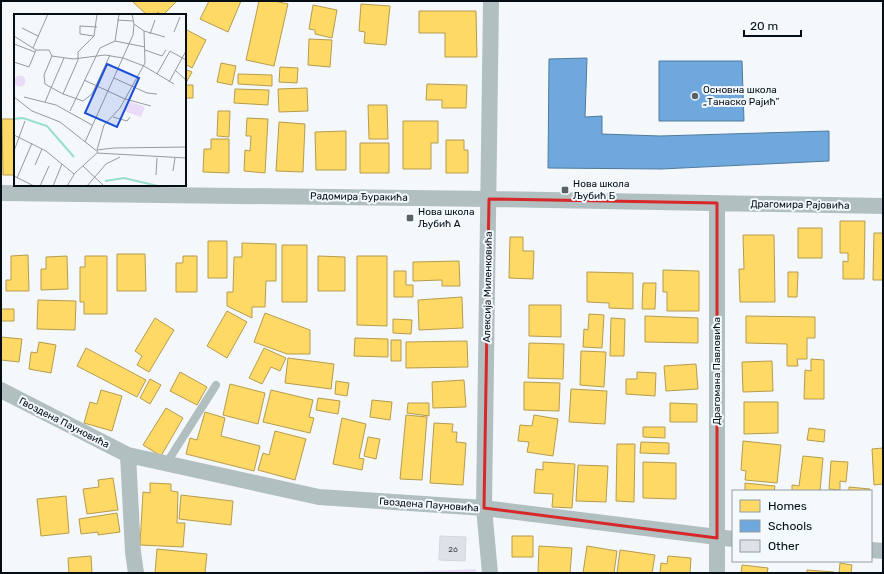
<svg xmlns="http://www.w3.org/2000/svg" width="884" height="574" font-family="Rubik,sans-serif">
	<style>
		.green { fill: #eadcf9 }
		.homes { fill: #ffd966; stroke: #b49c4e }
		.schools { fill: #6fa8dc; stroke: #4f7aa0 }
		.building { fill: #dfe1e9; stroke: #d3d6dd }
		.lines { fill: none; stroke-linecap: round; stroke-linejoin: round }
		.service { stroke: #b2bfc1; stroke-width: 8 }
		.minor { stroke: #b2bfc1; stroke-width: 16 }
		.marked { fill: none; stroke: #d62828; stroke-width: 3; stroke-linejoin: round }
		.poi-dot { fill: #596066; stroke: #f3f9fd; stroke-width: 1.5 }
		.labels { text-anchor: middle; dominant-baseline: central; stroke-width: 4; stroke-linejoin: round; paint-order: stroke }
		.number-label { font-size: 8px; fill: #3e454c }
		.poi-label { font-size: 10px; fill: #050e15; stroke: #f3f9fd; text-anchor: start }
		.street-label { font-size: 10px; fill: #050e15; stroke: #f3f9fd }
		.inset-river { fill: none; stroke: #96dfcc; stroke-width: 2 }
		.inset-road { fill: none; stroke: #959a9f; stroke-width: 1 }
		.view { fill: #1d4ed8; fill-opacity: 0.15; stroke: #1d4ed8; stroke-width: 2 }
		.inset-edge { fill: none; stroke: #050e15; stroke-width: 2 }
	</style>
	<rect width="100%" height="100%" fill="#f5f8fb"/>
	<path class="green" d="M476 569V573H380Z"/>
	<path class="homes" d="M132 1H177L163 15H160L158 12 155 15H147Z
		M209 1H241L228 32 200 19Z
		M259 1H274L288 4 274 66 246 60Z
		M361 4 390 6 386 45 364 43 365 32 359 31Z
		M313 5 337 10 332 38 315 34V30L309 29Z
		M419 11H476L477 57H445V33H419Z
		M185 29 206 40 192 68 185 64Z
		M309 39 332 40 330 67 308 65Z
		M221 63 236 66 232 85 217 82Z
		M280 67 298 68 297 83 279 82Z
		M185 69 192 72 186 83 185 82Z
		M238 74 272 75V86L238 84Z
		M427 84 467 85 466 108H442V100H426Z
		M185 85H193V98H185Z
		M307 88 308 111 279 112 278 89Z
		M235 89 269 90 268 105 234 103Z
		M368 105H387L388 139H369Z
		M218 111H230L229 137 217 136Z
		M247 118 268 119 265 173 244 171 245 150 250 151 251 136H246Z
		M2 119H15V175H3Z
		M403 121H438V143H431V169H403Z
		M279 122 305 124 303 172 276 171Z
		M346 131V170H316L315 132Z
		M211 139H229V173L203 172 204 149H211Z
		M446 140H464V150H468V173H446Z
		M360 143H389V173H360Z
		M840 221H865L864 279H843V261L848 262V253H840Z
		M798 228H822V258H798Z
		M874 233H883V280H873Z
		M743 235H774L775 302H740L739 269H744Z
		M510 237H523V251H534L533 279 509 278Z
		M208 241H227V278H208Z
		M242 243 276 244V281H266L265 307H252V318L227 306V292H233L234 257H242Z
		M282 245H307V302H282Z
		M117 254H145L146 291H117Z
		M28 255 29 291H6V280H11V256Z
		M67 256 68 289 41 290V269H46V257Z
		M85 256H107V314H84V302H80V267H85Z
		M183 256H197V292H176V263H183Z
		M318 256 345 257V291H318Z
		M357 256H387V326L357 325Z
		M459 261 460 286H442V280L413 281V262Z
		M663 270 699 271V311H667V292H663Z
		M394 271H406V285H413V297H394Z
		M587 272 633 273V309L609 308V303L587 302Z
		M788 272H798L797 297H788Z
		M643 283H656L655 309H642Z
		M462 297 463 328 419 330 418 300Z
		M38 300 76 301 75 330 37 329Z
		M529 305H561V337L529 336Z
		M1 309H14V321H1Z
		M227 311 247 322 227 358 207 346Z
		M265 313 310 330V354H287L254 342Z
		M589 314 604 315 602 348 583 347 584 329 588 330Z
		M645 316 698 318V343L645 342Z
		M746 316 815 317V338H807V359H797L798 366H787V344L746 343Z
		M155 318 174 330 149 372 137 365 142 356 135 351Z
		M611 318 625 319 624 356H610Z
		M393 319 412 320 411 334 393 333Z
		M1 337 22 339 19 362 1 360Z
		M355 338 388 339V357L354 356Z
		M391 340H401V361H391Z
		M467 341 468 367 406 368V342Z
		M39 342 56 345 51 373 29 369 31 352 37 353Z
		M529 343 564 344 563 379 528 378Z
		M86 348 146 380 137 397 77 366Z
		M264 348 286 358 280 371 271 367 262 384 249 378Z
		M581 351 606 352 604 387 580 385Z
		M288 358 334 364 331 389 285 383Z
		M811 359 824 360V399H804L805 370 811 371Z
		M772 361 773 391 743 392 742 362Z
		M696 364 698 389 666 391 664 366Z
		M180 372 207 387 197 405 170 391Z
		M637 372 656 373 655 396 626 394V379H637Z
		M150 379 161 385 150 404 140 398Z
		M464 380 466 407 433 408 432 382Z
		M336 381 349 383 347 396 335 394Z
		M524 382 560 383 559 411 524 410Z
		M230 384 265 393 258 424 223 415Z
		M571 389 607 391 605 424 569 422Z
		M101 390 122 396 112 431 84 423 90 402 97 404Z
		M271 390 313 400 309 417 314 418 310 433 263 422Z
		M318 398 340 401 338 414 316 410Z
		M372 400 392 402 390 420 370 417Z
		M744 402H778V433L744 434Z
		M408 403H429V416L407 413Z
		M670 403 697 404V422H670Z
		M166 408 183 418 161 456 143 445Z
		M205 412 225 418 221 436 260 446 254 471 186 454 190 438 197 440Z
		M406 415 427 417 422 480 400 479Z
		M534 415 558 419 553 456 527 452 529 442 518 441 520 425 532 426Z
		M342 418 366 424 359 458 364 459 362 470 333 464Z
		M434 423 453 424 452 432H457L456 442 466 443 463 485 430 483Z
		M643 427H665V438L643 437Z
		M809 428 825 430 824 442 807 440Z
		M275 431 306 439 295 480 258 470 263 453 269 455Z
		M368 437 380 439 376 459 364 456Z
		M743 441 781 445 777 483 745 480 746 471 741 470Z
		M641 442 669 443V454L640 453Z
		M617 444H635L634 502 616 501Z
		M883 448V484L874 485 872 449Z
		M803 456 823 458 820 491H792V485L799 486Z
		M831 461 848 462 846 482 840 481V490L829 489Z
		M543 462 575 464 572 508 552 507 553 494 534 493 536 469 543 470Z
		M643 462 676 463V499L643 498Z
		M578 465 608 466 606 502 576 501Z
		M113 478 118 510 87 514 83 489 99 487 98 480Z
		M150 483 171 484V491L178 492 177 523H185L183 547 140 545 143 492 150 493Z
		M745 483 775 486 774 491H745Z
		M849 487 870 489V491H849Z
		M181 495 233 501 231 525 179 519Z
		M66 496 69 533 41 536 37 499Z
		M117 513 120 532 98 535V532L81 534 79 519Z
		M512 536H533V557H512Z
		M539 546 572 548 570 573H538Z
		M587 546 617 551 614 573H583Z
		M157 549 207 554 205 573H155Z
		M620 550 655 555 652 573H617Z
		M91 556 92 573H69L68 558Z
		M668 556 691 558 690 573H660L661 563 667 564Z
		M840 563 852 565 851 573H839Z
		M742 565 768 568 767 573H741Z
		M807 570 834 572V573H807Z"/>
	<path class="schools" d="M587 58 585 117 602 116V134L660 136 829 131V161L661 169 548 168 549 59Z
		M659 61H742L744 121H659Z"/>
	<path class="building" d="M440 536 466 537 465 561 439 560Z"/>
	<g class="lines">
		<path class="service" d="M166 464 216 385"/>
		<path class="minor" d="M1 193 489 199 883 206
			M1 390 128 455 319 497 484 508 733 539
			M128 455 133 552 136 573
			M871 550 883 551
			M490 573 484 508 491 1
			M717 573V203"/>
	</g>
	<path class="marked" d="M489 199 717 203V538L484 508Z"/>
	<g class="poi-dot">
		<circle cx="695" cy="96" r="4"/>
		<rect x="561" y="186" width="8" height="8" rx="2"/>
		<rect x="406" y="214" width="8" height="8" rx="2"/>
	</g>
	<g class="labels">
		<g class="number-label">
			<text x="453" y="549">26</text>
		</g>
		<g class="poi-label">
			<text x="703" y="90">Основна школа<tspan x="703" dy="12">„Танаско Рајић”</tspan></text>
			<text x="573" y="184">Нова школа<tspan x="573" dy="12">Љубић Б</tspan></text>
			<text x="418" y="212">Нова школа<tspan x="418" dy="12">Љубић А</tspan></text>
		</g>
		<g class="street-label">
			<text transform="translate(359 197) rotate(1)">Радомира Ђуракића</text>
			<text transform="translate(800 205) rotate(1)">Драгомира Рајовића</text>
			<text transform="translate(488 287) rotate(-89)">Алексија Миленковића</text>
			<text transform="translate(717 371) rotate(-90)">Драгомана Павловића</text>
			<text transform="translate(64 423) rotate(27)">Гвоздена Пауновића</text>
			<text transform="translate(429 505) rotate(4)">Гвоздена Пауновића</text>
		</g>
	</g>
	<g transform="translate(14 14)">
		<rect width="172" height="172" fill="#f5f8fb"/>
		<path d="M0.5 67a5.5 5.5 0 1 1 11 0a5.5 5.5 0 1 1-11 0ZM114 87 131 93 127 103 110 97Z" fill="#eadcf9"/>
		<path class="inset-river" d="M0 105 9 104 33 112 60 143M91 167 110 164 144 172"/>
		<path class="inset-road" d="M103 6 119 7M8 14 24 22M130 17 151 23M160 18 166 3M136 20 141 6M0 22 22 36H35L38 42M80 22 66 20V12L83 13M101 27 105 1M0 30 21 38M19 34 34 0M131 36 148 42 152 36M38 42 59 45 91 41 109 44 130 52 160 70M38 42 30 61 31 70 49 80 69 87 78 80 96 41M0 48 15 53 22 36M161 56 172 66M143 60 156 37 172 46M100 64 133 79 143 80M70 66 111 85 137 92M155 68 172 37M49 80 64 46V38L80 22 83 0M0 83 18 97 46 108 84 138M10 83 42 91 78 111M31 88 50 44M56 97 86 34 101 27 131 33M99 103 113 107 116 103M0 121 32 137 60 160M71 128 119 21 120 10M83 136 90 111 106 94 131 49 130 17 120 10 118 0M83 136 100 134 172 133M0 137 11 107M83 139 172 144M21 151 28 135M69 152 90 172M159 157 161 144M142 161 143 144M0 162 20 172M3 164 18 129M26 172 35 152M39 172 48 150M53 172 61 159 84 138M73 172 92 150 106 143"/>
		<path class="view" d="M93 50 125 64 103 113 71 99Z"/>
		<rect width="172" height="172" class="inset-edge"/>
	</g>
	<rect width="884" height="574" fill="none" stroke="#050e15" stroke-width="4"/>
	<rect x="732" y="490" width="140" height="72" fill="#f3f9fd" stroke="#949ba0"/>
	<rect x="740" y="500" width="20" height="12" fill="#ffd966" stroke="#949ba0"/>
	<text x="768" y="510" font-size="12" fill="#050e15">Homes</text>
	<rect x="740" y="520" width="20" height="12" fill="#6fa8dc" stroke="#949ba0"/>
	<text x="768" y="530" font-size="12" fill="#050e15">Schools</text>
	<rect x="740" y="540" width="20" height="12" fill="#dfe1e9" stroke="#949ba0"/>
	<text x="768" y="550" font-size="12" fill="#050e15">Other</text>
	<path d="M744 30v6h57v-6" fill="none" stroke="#050e15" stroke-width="2"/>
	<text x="750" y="30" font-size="12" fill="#050e15" stroke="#f3f9fd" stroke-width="3" paint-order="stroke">20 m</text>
</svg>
